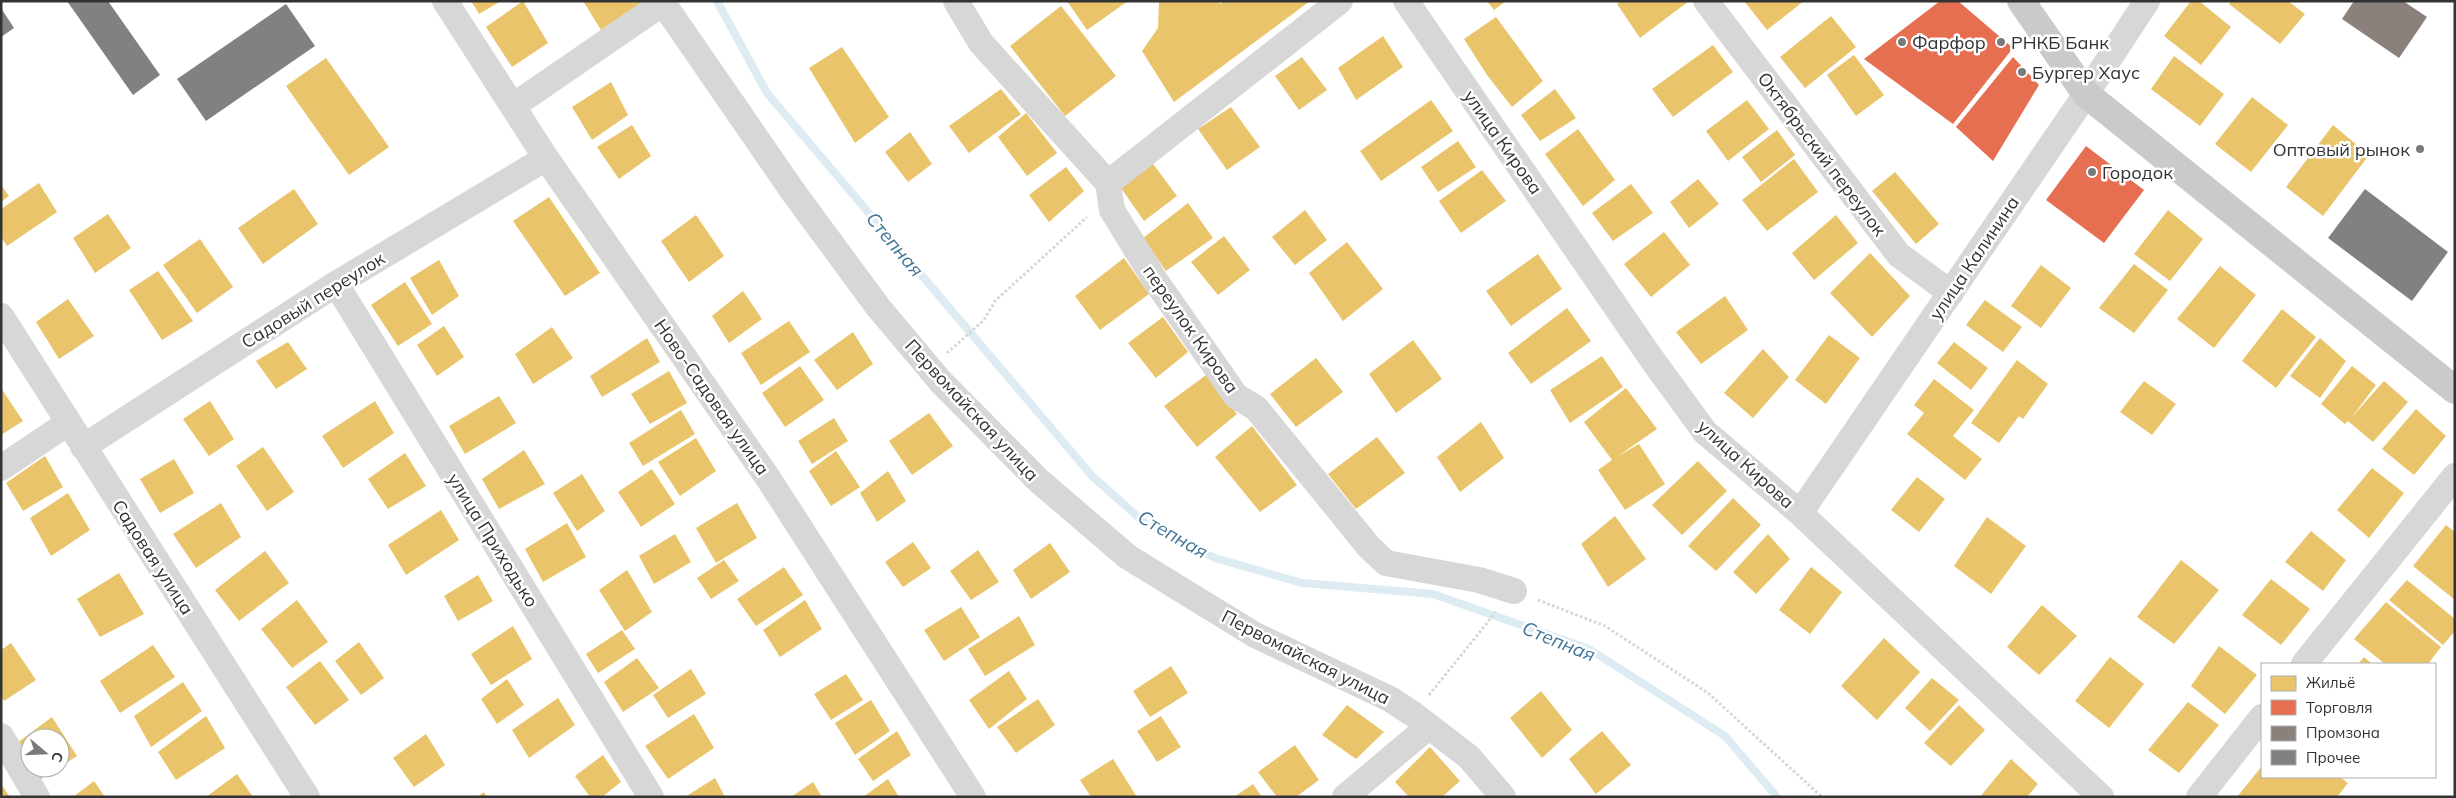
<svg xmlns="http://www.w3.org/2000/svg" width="2456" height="798" font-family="Mulish,sans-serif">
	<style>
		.homes { fill: #e9c46a }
		.shops { fill: #e76f51 }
		.industry { fill: #8a817c }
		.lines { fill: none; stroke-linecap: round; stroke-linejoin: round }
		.stream { stroke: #ddebf3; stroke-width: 8 }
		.building { fill: #818181 }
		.path { stroke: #d6d6d6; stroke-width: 3; stroke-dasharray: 2.5 2.5; stroke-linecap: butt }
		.minor { stroke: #d7d7d7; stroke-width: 26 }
		.major { stroke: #cacaca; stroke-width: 28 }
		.poi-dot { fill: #7a7a7a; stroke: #fff; stroke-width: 2 }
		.labels { text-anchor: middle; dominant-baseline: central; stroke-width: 5; stroke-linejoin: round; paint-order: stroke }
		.poi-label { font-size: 18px; fill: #333; stroke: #fff; text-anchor: start }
		.street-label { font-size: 18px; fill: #333; stroke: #fff }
		.water-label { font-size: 19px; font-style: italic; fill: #3f7597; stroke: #fff }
	</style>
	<rect width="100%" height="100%" fill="#fff"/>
	<path class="homes" d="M471 1H501L479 14Z
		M523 1 548 43 512 67 486 27Z
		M583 1H644L601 30Z
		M1067 1H1128L1087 30Z
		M1159 1H1219L1220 4 1224 1H1310L1174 102 1142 51 1158 28Z
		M1487 1H1506L1494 10Z
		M1621 1H1689L1640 38 1617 4Z
		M1744 1H1804L1767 30Z
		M2191 1H2199L2231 27 2201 65 2164 36Z
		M2231 1H2288L2305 14 2280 44 2229 4Z
		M1061 6 1116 76 1065 116 1010 46Z
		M1831 16 1856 47 1805 88 1780 57Z
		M1496 17 1543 81 1512 107 1487 75 1464 39Z
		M1383 36 1403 67 1356 100 1338 68Z
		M1713 45 1733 72 1673 117 1652 89Z
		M842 47 889 117 855 143 809 68Z
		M1854 55 1884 95 1856 116 1827 75Z
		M2174 56 2224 94 2200 126 2151 89Z
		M1302 57 1327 90 1299 110 1275 76Z
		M326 58 389 147 349 175 286 86Z
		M611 82 628 115 592 140 572 107Z
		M1001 89 1021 114 969 153 949 126Z
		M1555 89 1576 118 1540 141 1521 115Z
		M2252 97 2288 125 2251 172 2215 144Z
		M1431 100 1453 131 1381 181 1360 151Z
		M1747 100 1769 129 1728 161 1706 131Z
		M1231 107 1260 147 1227 170 1198 129Z
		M1026 113 1057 153 1027 176 998 137Z
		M632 125 651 156 619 179 597 147Z
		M2333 125 2369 155 2323 216 2286 187Z
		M1578 129 1615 180 1583 206 1545 154Z
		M1777 130 1795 155 1761 182 1742 157Z
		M910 132 932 164 908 182 885 152Z
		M1458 141 1476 167 1438 192 1421 167Z
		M1794 159 1818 192 1767 231 1742 200Z
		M1153 164 1177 196 1144 221 1121 188Z
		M1066 167 1084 191 1049 222 1029 195Z
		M1482 170 1506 201 1461 233 1439 201Z
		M1895 172 1939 224 1916 244 1872 191Z
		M1698 179 1719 204 1689 228 1670 202Z
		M39 183 57 212 7 246 1 237V209Z
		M1631 184 1653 213 1613 241 1592 213Z
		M1 185 9 196 1 202Z
		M294 189 318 224 263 264 238 228Z
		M549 197 600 273 565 296 513 221Z
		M1188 203 1213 238 1166 271 1143 238Z
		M1305 210 1327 240 1295 265 1272 237Z
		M2168 210 2203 239 2170 281 2134 254Z
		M108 214 131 248 95 273 73 238Z
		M696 215 724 256 689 282 661 241Z
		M1836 215 1858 243 1814 280 1792 253Z
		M1664 232 1690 265 1651 297 1624 264Z
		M1224 236 1250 270 1218 295 1191 262Z
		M200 239 233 287 197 313 163 265Z
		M1347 242 1383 289 1343 321 1309 273Z
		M1870 253 1910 296 1872 337 1830 293Z
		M1538 254 1562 289 1511 326 1486 291Z
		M1124 258 1149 294 1100 330 1075 296Z
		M439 260 459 296 432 315 410 278Z
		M2134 264 2168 290 2134 333 2099 308Z
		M2041 265 2071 288 2041 328 2011 306Z
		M2220 266 2256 295 2214 348 2177 319Z
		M158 271 193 321 162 340 129 290Z
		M405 282 432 324 398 346 371 305Z
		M743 291 762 319 729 343 712 316Z
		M1725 296 1748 330 1701 364 1676 332Z
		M68 299 94 336 59 359 36 322Z
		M1985 300 2022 327 2003 352 1966 325Z
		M1567 308 1591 341 1531 384 1508 353Z
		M2282 309 2316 337 2276 388 2242 361Z
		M1163 317 1188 352 1156 378 1128 343Z
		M789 321 810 352 761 385 741 353Z
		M444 326 464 357 437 376 417 345Z
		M552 327 573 358 533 384 515 354Z
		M853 332 873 364 837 390 814 360Z
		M1829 335 1860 358 1826 404 1795 380Z
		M647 338 660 362 602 397 590 376Z
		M2320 338 2346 361 2320 398 2290 376Z
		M1413 340 1442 379 1396 413 1369 374Z
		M288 342 307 369 276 389 256 361Z
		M1954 342 1988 368 1971 390 1937 363Z
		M1763 349 1789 377 1753 418 1724 393Z
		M1602 356 1623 387 1570 423 1550 390Z
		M1316 358 1343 392 1296 427 1270 394Z
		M2017 360 2048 384 2023 419 2019 416 1999 443 1971 423Z
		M800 366 824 400 785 427 762 393Z
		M2352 366 2376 385 2352 417 2384 381 2408 402 2373 442 2348 421 2345 424 2321 404Z
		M669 371 687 403 650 424 631 394Z
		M1206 375 1237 414 1197 447 1164 406Z
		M1934 379 1974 410 1953 436 1982 459 1965 480 1907 434 1924 413 1914 405Z
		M2144 381 2176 404 2152 435 2120 412Z
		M1 388 23 421 1 435Z
		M1626 388 1657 429 1618 456 1639 444 1665 484 1625 510 1598 470 1612 460 1584 422Z
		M499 396 516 423 465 454 449 426Z
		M210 401 234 439 209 456 183 419Z
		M375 401 394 433 343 468 322 436Z
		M2416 409 2446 436 2414 475 2382 449Z
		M681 410 695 434 643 466 629 443Z
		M929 413 953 446 912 475 889 441Z
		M834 418 848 441 812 464 798 441Z
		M1481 422 1504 458 1460 492 1437 457Z
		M1252 426 1297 485 1260 512 1215 457Z
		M1377 437 1405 473 1356 509 1328 474Z
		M696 438 716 471 680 496 658 462Z
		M263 447 294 492 267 511 236 466Z
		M524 450 545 484 499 509 482 479Z
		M836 451 860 487 831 506 809 471Z
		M405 453 426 486 388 509 368 479Z
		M45 456 63 487 23 511 6 483Z
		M174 459 194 493 160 513 140 479Z
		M1698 461 1727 491 1682 535 1652 505Z
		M2372 468 2404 493 2369 538 2337 510Z
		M652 469 675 504 641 527 618 492Z
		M888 471 906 501 877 522 860 493Z
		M582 474 605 511 577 531 553 493Z
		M1917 477 1945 499 1919 532 1891 510Z
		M68 493 90 530 51 556 30 518Z
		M1733 498 1761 525 1716 571 1688 546Z
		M221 503 241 537 196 568 173 534Z
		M737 503 757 538 716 563 696 528Z
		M441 510 459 540 406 575 388 545Z
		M1615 516 1646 559 1608 587 1581 544Z
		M1987 517 2026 546 1991 594 1954 566Z
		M567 523 586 557 543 582 525 549Z
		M2446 525 2455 532V600L2413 566Z
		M2311 531 2346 560 2323 591 2285 562Z
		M675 534 691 562 654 584 639 556Z
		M1768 534 1790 559 1756 594 1733 572Z
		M913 542 931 568 903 587 885 562Z
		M1050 543 1070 572 1031 599 1013 570Z
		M978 550 999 582 971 600 950 571Z
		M265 551 289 583 239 621 215 590Z
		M724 560 739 581 711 599 697 578Z
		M2181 560 2219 590 2174 644 2137 617Z
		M784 567 803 595 756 626 737 599Z
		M1811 567 1842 592 1810 634 1779 610Z
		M627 570 652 612 625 631 599 590Z
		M119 573 144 614 100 637 77 599Z
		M478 575 493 601 458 621 444 596Z
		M2271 579 2310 609 2281 645 2242 615Z
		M2407 580 2455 619V631L2443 645 2389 600Z
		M297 600 328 642 292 668 261 629Z
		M805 600 822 629 780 657 763 630Z
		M2386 602 2441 647 2428 664H2385L2354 639Z
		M2042 605 2077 636 2039 675 2007 647Z
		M961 607 980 637 944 661 924 630Z
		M1019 616 1035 645 985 676 968 649Z
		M513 626 532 659 491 685 471 654Z
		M622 630 635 649 598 673 586 654Z
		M1884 638 1920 672 1877 720 1841 686Z
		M359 642 384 678 361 695 335 661Z
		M11 643 36 680 4 701 1 696V650Z
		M153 645 175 677 120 713 100 681Z
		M2219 646 2257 675 2225 714 2191 686Z
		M2110 657 2144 684 2109 728 2075 701Z
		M2364 657 2372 664H2358Z
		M637 658 659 688 623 712 604 682Z
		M320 661 349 700 315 725 286 687Z
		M1171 666 1188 693 1150 717 1133 691Z
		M691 669 706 694 668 718 653 695Z
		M1009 671 1027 699 989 729 969 700Z
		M846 674 863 700 831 720 814 694Z
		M1932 678 1959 700 1930 731 1905 708Z
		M507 679 524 705 497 724 481 699Z
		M183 682 202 711 151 747 134 716Z
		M1541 691 1572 730 1542 758 1510 718Z
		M558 698 575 725 529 758 512 730Z
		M1038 699 1055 725 1016 753 997 727Z
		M871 700 890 731 855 755 835 723Z
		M2188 702 2219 725 2179 773 2148 750Z
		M1347 705 1384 732 1356 759 1322 735Z
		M1959 705 1985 730 1951 766 1924 743Z
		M694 714 714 748 668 779 645 746Z
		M206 716 225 748 176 780 158 752Z
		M1161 716 1181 747 1157 762 1137 731Z
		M52 717 77 756 60 767V738H30V763L17 743Z
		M897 731 911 755 873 781 858 759Z
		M1602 731 1631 765 1596 794 1569 759Z
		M426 734 445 765 414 787 393 758Z
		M1295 745 1319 780 1296 797H1277L1258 772Z
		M1430 747 1460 781 1442 797H1409L1395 782Z
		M603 755 621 782 602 797H590L575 776Z
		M1113 759 1137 797H1091L1080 780Z
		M2011 759 2038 784 2027 797H1980Z
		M2262 766V777H2340L2348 783 2337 797H2237Z
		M34 768H59L41 779Z
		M237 774 253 797H206Z
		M715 778 725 797H685Z
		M888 779 899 797H863Z
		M94 781 105 797H73Z
		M813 782 822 797H791Z
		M1 784 10 797H1Z
		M1253 784 1262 797H1234Z
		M484 792 487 797H477Z"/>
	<path class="shops" d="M1940 1H1958L2013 48 1953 124 1864 59Z
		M2013 57 2039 85 1993 161 1956 127Z
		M2086 146 2144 190 2104 243 2046 200Z"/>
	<path class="industry" d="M2354 1H2403L2427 17 2399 58 2342 19Z"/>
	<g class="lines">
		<path class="stream" d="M717 1 767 93 1092 476 1145 523 1215 558 1302 583 1433 594 1589 649 1725 736 1777 797"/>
	</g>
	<path class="building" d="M67 1H108L160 75 133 95Z
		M286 4 315 46 206 121 177 79Z
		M1 8 14 28 1 37Z
		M2365 189 2448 252 2412 301 2328 238Z"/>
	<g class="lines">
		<path class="path" d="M947 353 984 320 995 301 1087 217
			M1538 600 1605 626 1708 693 1822 797
			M1429 695 1496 612"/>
		<path class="minor" d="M445 1 546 158 768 478 973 797
			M956 1 981 43 1108 183 1112 210 1155 280 1236 396 1256 408 1369 547 1386 563 1479 580 1514 591
			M1406 1 1651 358 1705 432 1800 513 2101 797
			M1706 1 1899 255 1951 293
			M513 106 663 3 794 193 878 307 941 382 1039 481 1128 557 1255 635 1390 699 1413 714 1469 757 1503 797
			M1108 183 1340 1
			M336 284 651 797
			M1 316 307 797
			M83 447 336 284 546 158
			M1 468 68 423
			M1800 513 2086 94 2147 1
			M2304 664 2455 476
			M1 736 37 797
			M1345 797 1428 727
			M2199 797 2262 717"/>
		<path class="major" d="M2021 1 2086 94 2455 390"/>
	</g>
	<g class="poi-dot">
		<circle cx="1902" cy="42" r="5"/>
		<circle cx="2001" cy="42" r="5"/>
		<circle cx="2022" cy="72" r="5"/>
		<circle cx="2420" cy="149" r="5"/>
		<circle cx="2092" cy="172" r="5"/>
	</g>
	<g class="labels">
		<g class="poi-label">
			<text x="1912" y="42">Фарфор</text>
			<text x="2011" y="42">РНКБ Банк</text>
			<text x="2032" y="72">Бургер Хаус</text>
			<text x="2410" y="149" text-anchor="end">Оптовый рынок</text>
			<text x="2102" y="172">Городок</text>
		</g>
		<g class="street-label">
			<text transform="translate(1503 142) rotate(55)">улица Кирова</text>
			<text transform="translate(1822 154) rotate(53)">Октябрьский переулок</text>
			<text transform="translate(1974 258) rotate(-56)">улица Калинина</text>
			<text transform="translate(313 300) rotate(-32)">Садовый переулок</text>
			<text transform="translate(1191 329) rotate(55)">переулок Кирова</text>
			<text transform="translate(712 397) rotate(55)">Ново-Садовая улица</text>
			<text transform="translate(972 410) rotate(47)">Первомайская улица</text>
			<text transform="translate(1746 464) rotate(42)">улица Кирова</text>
			<text transform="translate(493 540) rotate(58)">улица Приходько</text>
			<text transform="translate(153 557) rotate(57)">Садовая улица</text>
			<text transform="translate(1306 657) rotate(27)">Первомайская улица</text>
		</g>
		<g class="water-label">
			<text transform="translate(895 244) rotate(50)">Степная</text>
			<text transform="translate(1173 534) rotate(30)">Степная</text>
			<text transform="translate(1559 641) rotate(22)">Степная</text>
		</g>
	</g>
	<rect width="2456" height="798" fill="none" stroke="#333333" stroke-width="5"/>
	<rect x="2261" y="663" width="175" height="115" fill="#ffffff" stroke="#adadad"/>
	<rect x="2271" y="676" width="25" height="15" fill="#e9c46a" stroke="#adadad"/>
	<text x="2306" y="688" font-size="15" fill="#333333">Жильё</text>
	<rect x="2271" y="700" width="25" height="15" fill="#e76f51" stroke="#adadad"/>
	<text x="2306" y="713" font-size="15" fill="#333333">Торговля</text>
	<rect x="2271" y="726" width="25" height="15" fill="#8a817c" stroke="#adadad"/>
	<text x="2306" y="738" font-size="15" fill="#333333">Промзона</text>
	<rect x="2271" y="750" width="25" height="15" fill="#818181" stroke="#adadad"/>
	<text x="2306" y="763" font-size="15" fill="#333333">Прочее</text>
	<g transform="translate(45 753) rotate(109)"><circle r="24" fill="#ffffff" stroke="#adadad"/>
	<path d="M0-4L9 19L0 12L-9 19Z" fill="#7a7a7a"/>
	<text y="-8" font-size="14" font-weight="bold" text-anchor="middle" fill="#333333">С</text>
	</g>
</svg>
